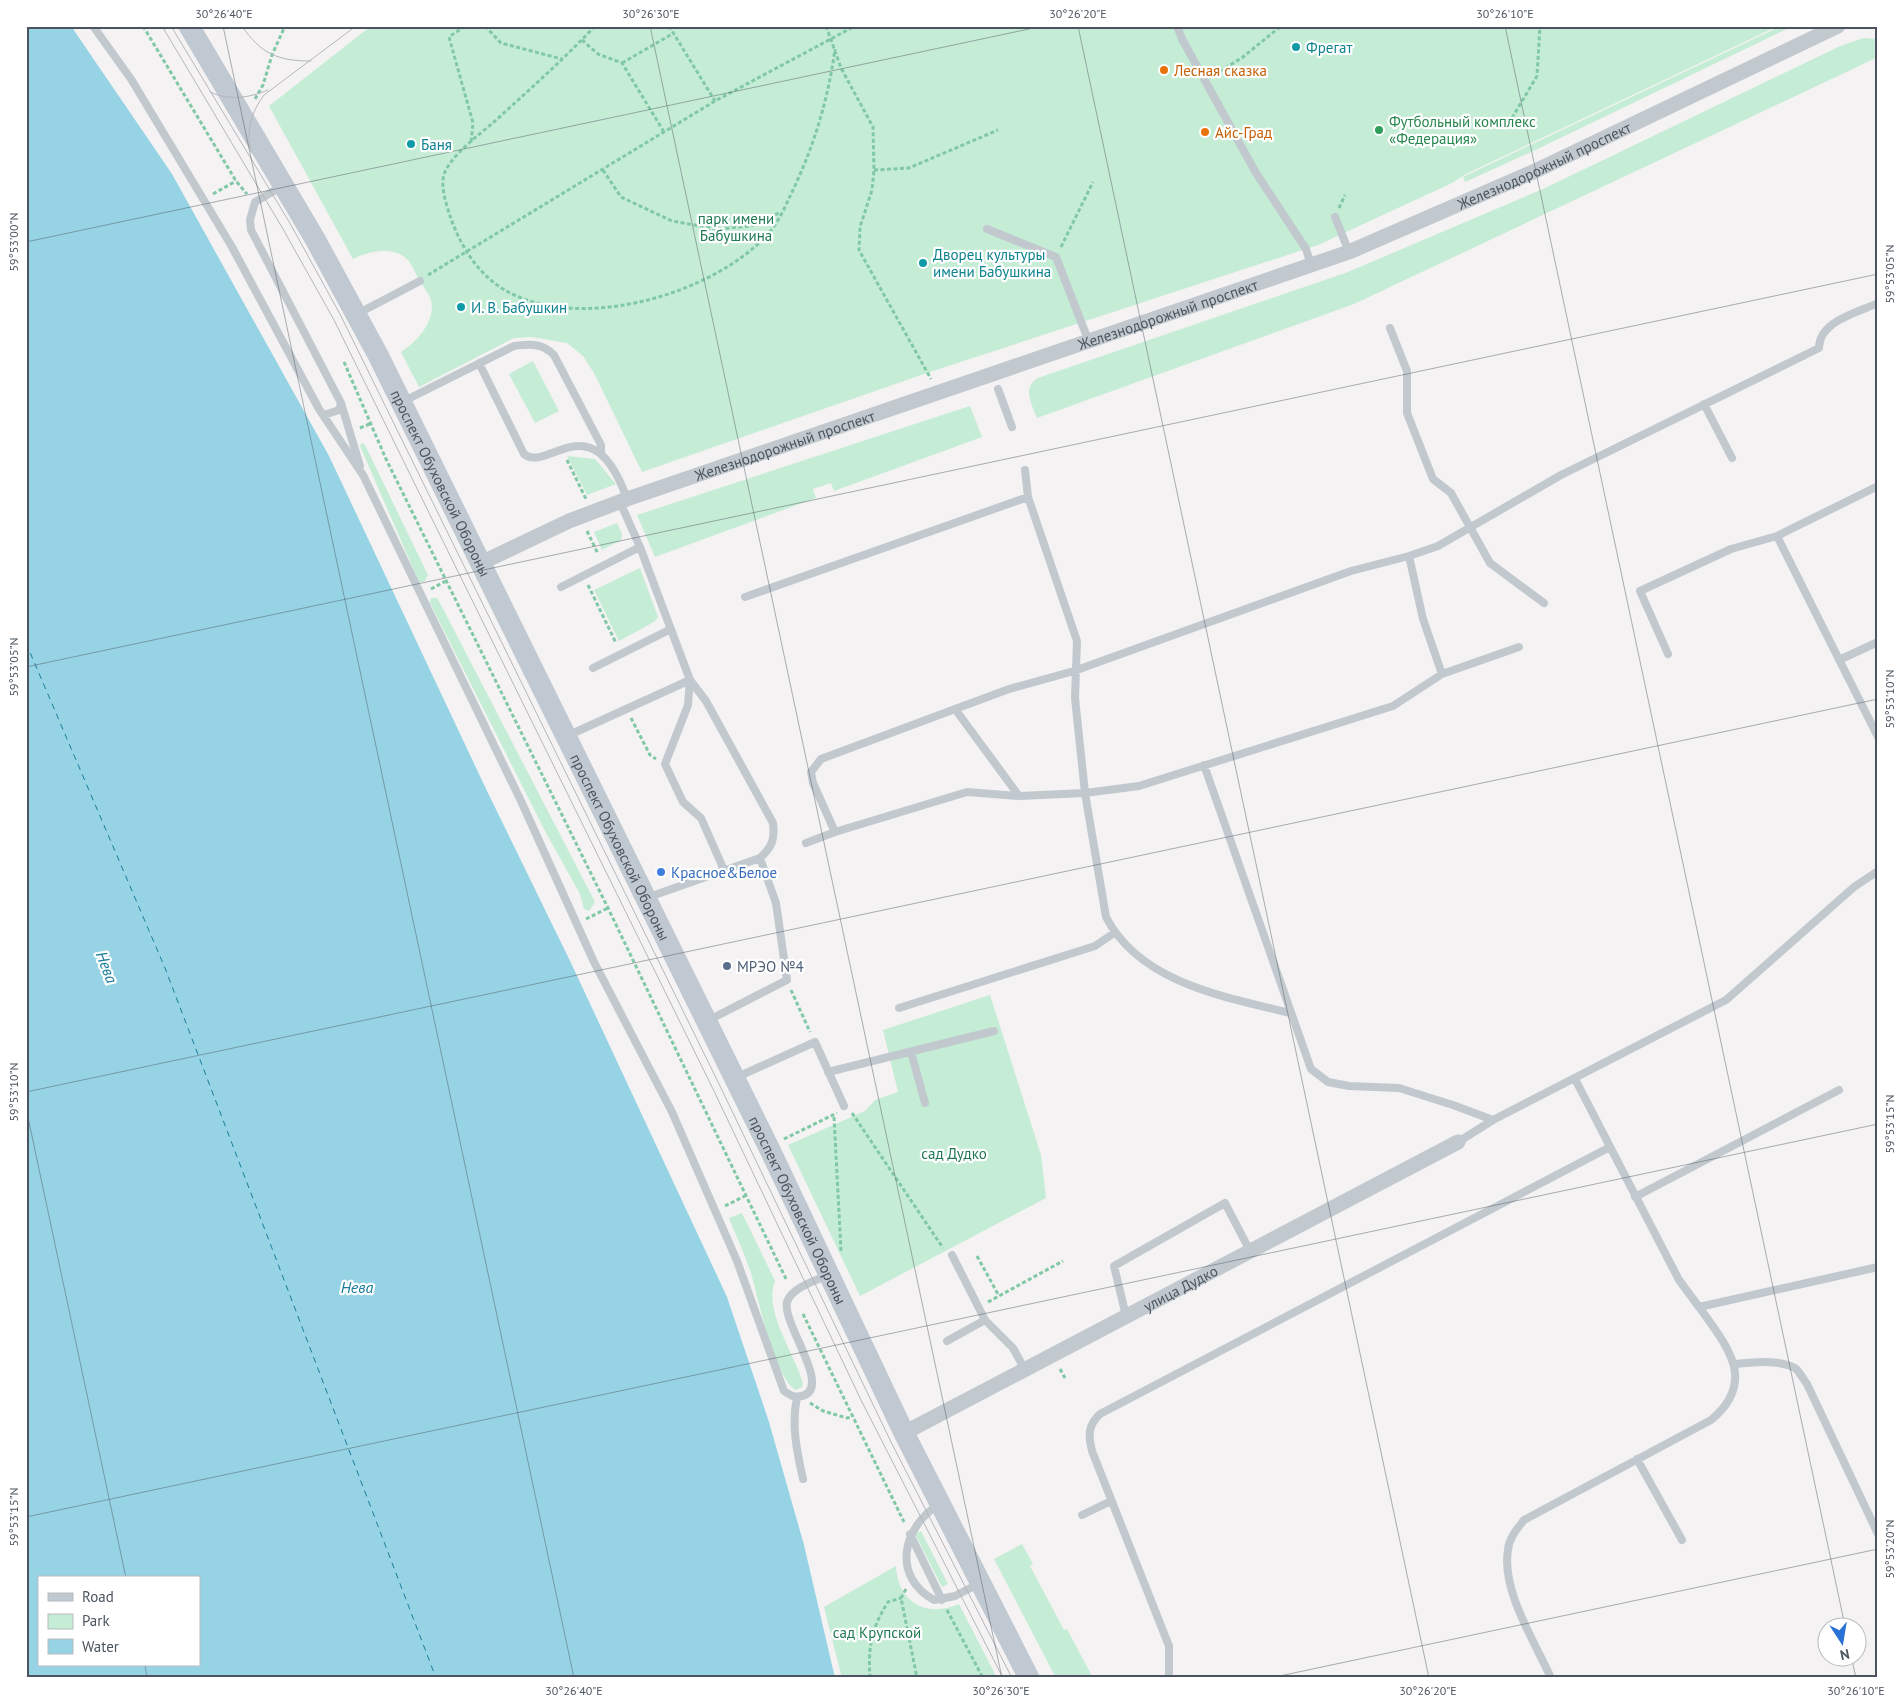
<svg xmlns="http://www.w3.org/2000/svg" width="1904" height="1704" font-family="'PT Sans',sans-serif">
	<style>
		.green { fill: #c5ecd5 }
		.water { fill: #96d3e5; fill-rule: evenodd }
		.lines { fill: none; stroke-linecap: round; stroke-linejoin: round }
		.ferry { stroke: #1a7c9b; stroke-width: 1; stroke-dasharray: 6 5; stroke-linecap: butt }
		.path { stroke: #80c8a6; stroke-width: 3; stroke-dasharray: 4 2.5; stroke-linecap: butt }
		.lane { stroke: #c1c9cf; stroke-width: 8 }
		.street { stroke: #c1c9cf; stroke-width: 15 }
		.secondary { stroke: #c0c8d1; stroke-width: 21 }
		.tram { stroke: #b5b7bb; stroke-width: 1 }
		.ticks { fill: none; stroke: #4b545e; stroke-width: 1; stroke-opacity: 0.45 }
		.culture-dot { fill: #0f9aa8; stroke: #fff; stroke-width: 2 }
		.food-dot { fill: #e8710a; stroke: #fff; stroke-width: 2 }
		.leisure-dot { fill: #2e9e5b; stroke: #fff; stroke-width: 2 }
		.shop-dot { fill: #3f7fe0; stroke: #fff; stroke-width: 2 }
		.service-dot { fill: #5c6f8a; stroke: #fff; stroke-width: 2 }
		.labels { text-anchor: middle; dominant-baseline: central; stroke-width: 4.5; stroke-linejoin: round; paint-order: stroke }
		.culture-label { font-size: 15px; fill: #0d838f; stroke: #fff; text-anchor: start }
		.food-label { font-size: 15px; fill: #c56008; stroke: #fff; text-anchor: start }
		.leisure-label { font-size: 15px; fill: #27864d; stroke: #fff; text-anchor: start }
		.street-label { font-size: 15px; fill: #4b545e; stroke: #fff }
		.park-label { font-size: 15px; fill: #207a50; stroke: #fff }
		.shop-label { font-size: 15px; fill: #366cbe; stroke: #fff; text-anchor: start }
		.service-label { font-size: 15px; fill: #4e5e75; stroke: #fff; text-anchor: start }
		.water-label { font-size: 16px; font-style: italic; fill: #1a7c9b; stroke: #fff }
		.neatline { fill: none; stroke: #4b545e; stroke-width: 2 }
		.ticks-label { font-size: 12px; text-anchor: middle; fill: #4b545e }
	</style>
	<rect width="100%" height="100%" fill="#f4f2f2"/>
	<path class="green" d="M371 26H1778L1466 174 1452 183 1318 245 927 373 642 472 594 373 583 356 567 343 532 337 514 338 419 387 401 352C417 342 436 321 431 300 429 294 423 286 419 280 416 274 412 265 408 260 393 245 369 251 353 259L269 106Z
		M1781 26H1793L1529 153 1465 182 1463 177Z
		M1863 38 1878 39V57L1354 304 1037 418C1031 403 1022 387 1038 378L1348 272 1543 189 1838 47Z
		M533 361 559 411 535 423 509 374Z
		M970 406 982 437 834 491 831 483 813 489 816 498 655 557 637 515Z
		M362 443 365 445 428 575 424 582H419L360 446Z
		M567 456 595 459 616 484 587 495Z
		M617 523 622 534 621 540 602 550 594 532Z
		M640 568 658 617 654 622 619 641 594 590Z
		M431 598H437L441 605 595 902 589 911 584 909 580 894 545 831 430 603Z
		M990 995 1041 1155 1046 1198 860 1296 788 1145 865 1111 875 1100 898 1092 883 1030Z
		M742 1213 775 1281C763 1312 795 1353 803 1384L802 1387 796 1390C774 1378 758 1297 751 1273 745 1254 736 1236 729 1218Z
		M921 1531 948 1584 942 1587 915 1534Z
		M1022 1544 1033 1564 1030 1566 1064 1630 1067 1629 1093 1678H1056L994 1559Z
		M896 1566C898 1603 926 1618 959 1604L997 1678H842L824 1607Z"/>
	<path class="water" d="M26 26H71L172 174 329 456 487 791 571 963 727 1297 769 1422 804 1545 835 1678H26ZM39 1578H199V1665H39Z"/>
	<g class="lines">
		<path class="ferry" d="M26 643 165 968 436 1678"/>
		<path class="path" d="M143 26 236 181 247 194
			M465 26 449 37 473 123 471 142
			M485 26 501 43 562 59
			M595 26C563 60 529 90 495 121 480 134 457 151 447 168 438 181 446 203 450 216 460 245 477 273 503 289 577 334 711 295 766 236 778 224 785 207 792 192 814 146 828 100 835 49
			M669 26 715 101
			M826 26 841 68 873 127 874 170 872 190 860 227 859 250 931 379
			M984 26 990 28 994 26
			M582 40 598 54 622 63 664 132
			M622 63 674 33
			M1214 75 1243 57 1281 26
			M255 99 263 85 272 55 285 26
			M1512 118 1537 76 1540 26
			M603 170 621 197 672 221 717 229 751 226 781 212
			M874 170 909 168 998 130
			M213 194 236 181
			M1339 208 1345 195
			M1061 247 1093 182
			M428 275 715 101 855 26
			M344 362 386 459 608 908 787 1281
			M360 428 372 423
			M567 460 586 499
			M587 531 598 554
			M588 585 616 643
			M431 589 446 581
			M631 718 650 755 656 759
			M586 919 608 908
			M791 990 810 1032
			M852 1113 943 1248
			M834 1117 841 1251
			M784 1139 837 1113
			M725 1206 747 1195
			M977 1256 999 1296
			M988 1302 1063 1261
			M803 1314 904 1522
			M1060 1369 1065 1378
			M810 1403 823 1411 847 1418 851 1417
			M906 1589 901 1598 917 1678
			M947 1610 983 1678
			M870 1678C868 1647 871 1629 888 1602L901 1598"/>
		<path class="lane" d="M93 26 131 79 232 247 319 409 363 475 521 801 594 962 672 1112 737 1261 784 1391C790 1395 794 1398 802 1396 833 1388 782 1324 787 1302 791 1288 815 1281 828 1275
			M1177 26 1182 39 1256 173 1306 249 1311 265
			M282 186 255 202 250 220 251 230 341 403 360 466
			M1335 217 1349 252
			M987 229 1056 257 1089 342
			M357 314 420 281
			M1390 328 1407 371V413L1433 479 1451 493 1490 563 1544 603
			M479 363 524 454C547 474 592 400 627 499
			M998 389 1012 427
			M402 402 514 346C531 344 542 343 554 355L601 445V454
			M1704 404 1732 458
			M324 415 339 410 341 403
			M1025 470 1028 497
			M1878 486 1777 536 1878 737
			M620 502 640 547 690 680 706 701 773 823C775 840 772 847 760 858L646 898
			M1409 556 1423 619 1442 674
			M561 587 640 547
			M745 597 1028 497 1077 641 1075 698 1085 793 1106 917C1140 983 1225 997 1290 1013
			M1668 654 1640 591 1731 549 1777 536
			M1839 660 1878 642
			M593 668 671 629
			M955 709 1019 796
			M567 736 690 680 688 705 665 764 683 802 701 818 724 870
			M1204 765 1311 1069 1328 1082 1349 1086 1399 1088 1453 1105 1493 1120
			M835 832 813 783 811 772 821 759 1009 689 1074 671 1351 571 1409 556 1438 546 1561 475 1819 348C1819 321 1857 313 1878 303
			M806 843 835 832 967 792 1019 796 1085 793 1139 786 1393 706 1442 674 1519 647
			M899 1008 1095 946 1114 933
			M707 1021 787 980 776 903 760 858
			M911 1052 925 1103
			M828 1072 994 1031
			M735 1078 815 1042 844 1106
			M1575 1079 1679 1280 1699 1307 1878 1267
			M1458 1142 1493 1120 1726 1000 1854 887 1878 871
			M1635 1197 1839 1090
			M952 1255 985 1320
			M1126 1316 1114 1266 1225 1203 1250 1251
			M947 1341 985 1320 1013 1348 1025 1370
			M1735 1364C1754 1362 1777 1359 1795 1368 1799 1371 1803 1379 1807 1384L1878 1534
			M797 1397C791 1425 797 1452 803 1479
			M1637 1459 1682 1540
			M938 1505C902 1528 892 1577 934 1600L955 1596 980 1583
			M1082 1515 1111 1501
			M910 1534 942 1600
			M1169 1678V1646L1092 1451C1088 1436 1088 1425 1100 1414L1610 1147
			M1551 1678C1535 1642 1501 1590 1508 1550 1509 1538 1517 1529 1524 1520L1711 1420C1758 1381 1727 1346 1699 1307"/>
		<g class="street">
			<path id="s1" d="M481 563 569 521 627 499 1349 252 1533 172 1838 26"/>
			<path id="s2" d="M904 1433 1458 1142"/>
		</g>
		<path class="secondary" id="s3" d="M189 26 315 239 378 355 771 1152 904 1433 1029 1678"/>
		<path class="tram" d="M162 26 283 229 334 320 713 1089 861 1400 1003 1678
			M171 26 291 225 341 316 720 1086 891 1442 1012 1678
			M242 26C261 54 278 61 311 61
			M210 92C229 101 249 98 268 90
			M251 152C246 130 251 113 264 95L356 26"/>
	</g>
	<path class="ticks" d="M223 26 574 1678M650 26 1002 1678M1078 26 1429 1678M1505 26 1845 1626M26 242 1043 26M26 667 1878 274M26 1092 1878 699M26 1108 126 1578M26 1517 1878 1124M1851 1656 1856 1678M145 1665 147 1678M1270 1678 1878 1549"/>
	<g class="culture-dot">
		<circle cx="1296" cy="47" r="5"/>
		<circle cx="411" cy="144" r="5"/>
		<circle cx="923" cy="263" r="5"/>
		<circle cx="461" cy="307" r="5"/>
	</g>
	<g class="food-dot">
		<circle cx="1164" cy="70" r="5"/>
		<circle cx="1205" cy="132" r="5"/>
	</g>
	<circle class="leisure-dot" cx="1379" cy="130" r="5"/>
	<circle class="shop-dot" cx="661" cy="872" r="5"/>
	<circle class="service-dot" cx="727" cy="966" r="5"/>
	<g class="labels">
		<g class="culture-label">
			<text x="1306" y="47">Фрегат</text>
			<text x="421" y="144">Баня</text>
			<text x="933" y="254">Дворец культуры<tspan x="933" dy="17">имени Бабушкина</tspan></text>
			<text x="471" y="307">И. В. Бабушкин</text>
		</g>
		<g class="food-label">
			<text x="1174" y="70">Лесная сказка</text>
			<text x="1215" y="132">Айс-Град</text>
		</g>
		<g class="leisure-label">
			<text x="1389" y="121">Футбольный комплекс<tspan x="1389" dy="17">«Федерация»</tspan></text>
		</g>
		<g class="street-label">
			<text stroke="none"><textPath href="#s1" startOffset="1136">Железнодорожный проспект</textPath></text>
			<text stroke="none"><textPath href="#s1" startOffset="731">Железнодорожный проспект</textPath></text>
			<text stroke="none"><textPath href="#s1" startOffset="326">Железнодорожный проспект</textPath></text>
			<text stroke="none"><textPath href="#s3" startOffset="522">проспект Обуховской Обороны</textPath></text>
			<text stroke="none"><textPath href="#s3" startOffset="928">проспект Обуховской Обороны</textPath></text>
			<text stroke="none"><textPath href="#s3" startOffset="1332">проспект Обуховской Обороны</textPath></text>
			<text stroke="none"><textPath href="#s2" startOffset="312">улица Дудко</textPath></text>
		</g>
		<g class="park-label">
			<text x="736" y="218">парк имени<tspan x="736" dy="17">Бабушкина</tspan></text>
			<text x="954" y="1153">сад Дудко</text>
			<text x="877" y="1632">сад Крупской</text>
		</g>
		<g class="shop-label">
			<text x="671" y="872">Красное&amp;Белое</text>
		</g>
		<g class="service-label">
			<text x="737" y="966">МРЭО №4</text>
		</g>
		<g class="water-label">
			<text transform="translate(107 967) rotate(69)">Нева</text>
			<text x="357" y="1287">Нева</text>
		</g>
	</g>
	<rect width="1904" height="1704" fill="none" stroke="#ffffff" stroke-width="55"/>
	<rect x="38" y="1576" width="162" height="90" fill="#ffffff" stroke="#b7bbbf"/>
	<rect x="48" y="1593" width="25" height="8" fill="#c0c8d1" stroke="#b7bbbf"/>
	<text x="82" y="1602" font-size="15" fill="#4b545e">Road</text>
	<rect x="48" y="1614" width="25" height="15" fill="#c5ecd5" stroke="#b7bbbf"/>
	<text x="82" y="1626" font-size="15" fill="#4b545e">Park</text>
	<rect x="48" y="1639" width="25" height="15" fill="#96d3e5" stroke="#b7bbbf"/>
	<text x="82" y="1652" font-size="15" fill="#4b545e">Water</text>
	<g transform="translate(1842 1642) rotate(168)"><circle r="24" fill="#ffffff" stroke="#b7bbbf"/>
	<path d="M0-4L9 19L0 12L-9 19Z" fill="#2a71d5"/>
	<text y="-8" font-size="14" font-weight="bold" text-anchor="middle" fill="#4b545e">N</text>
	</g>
	<rect x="28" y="28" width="1848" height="1648" class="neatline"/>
	<g class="ticks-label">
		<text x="224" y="18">30°26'40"E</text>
		<text x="651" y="18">30°26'30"E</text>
		<text x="1078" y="18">30°26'20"E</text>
		<text x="1505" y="18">30°26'10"E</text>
		<text transform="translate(14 242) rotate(-90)" y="4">59°53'00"N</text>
		<text transform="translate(1890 274) rotate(-90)" y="4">59°53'05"N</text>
		<text transform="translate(14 667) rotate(-90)" y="4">59°53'05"N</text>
		<text transform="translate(1890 699) rotate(-90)" y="4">59°53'10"N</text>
		<text transform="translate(14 1092) rotate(-90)" y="4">59°53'10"N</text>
		<text transform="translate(1890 1124) rotate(-90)" y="4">59°53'15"N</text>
		<text transform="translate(14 1517) rotate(-90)" y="4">59°53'15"N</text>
		<text transform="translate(1890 1549) rotate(-90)" y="4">59°53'20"N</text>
		<text x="574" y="1695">30°26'40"E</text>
		<text x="1001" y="1695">30°26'30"E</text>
		<text x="1428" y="1695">30°26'20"E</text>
		<text x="1856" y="1695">30°26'10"E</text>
	</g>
</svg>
